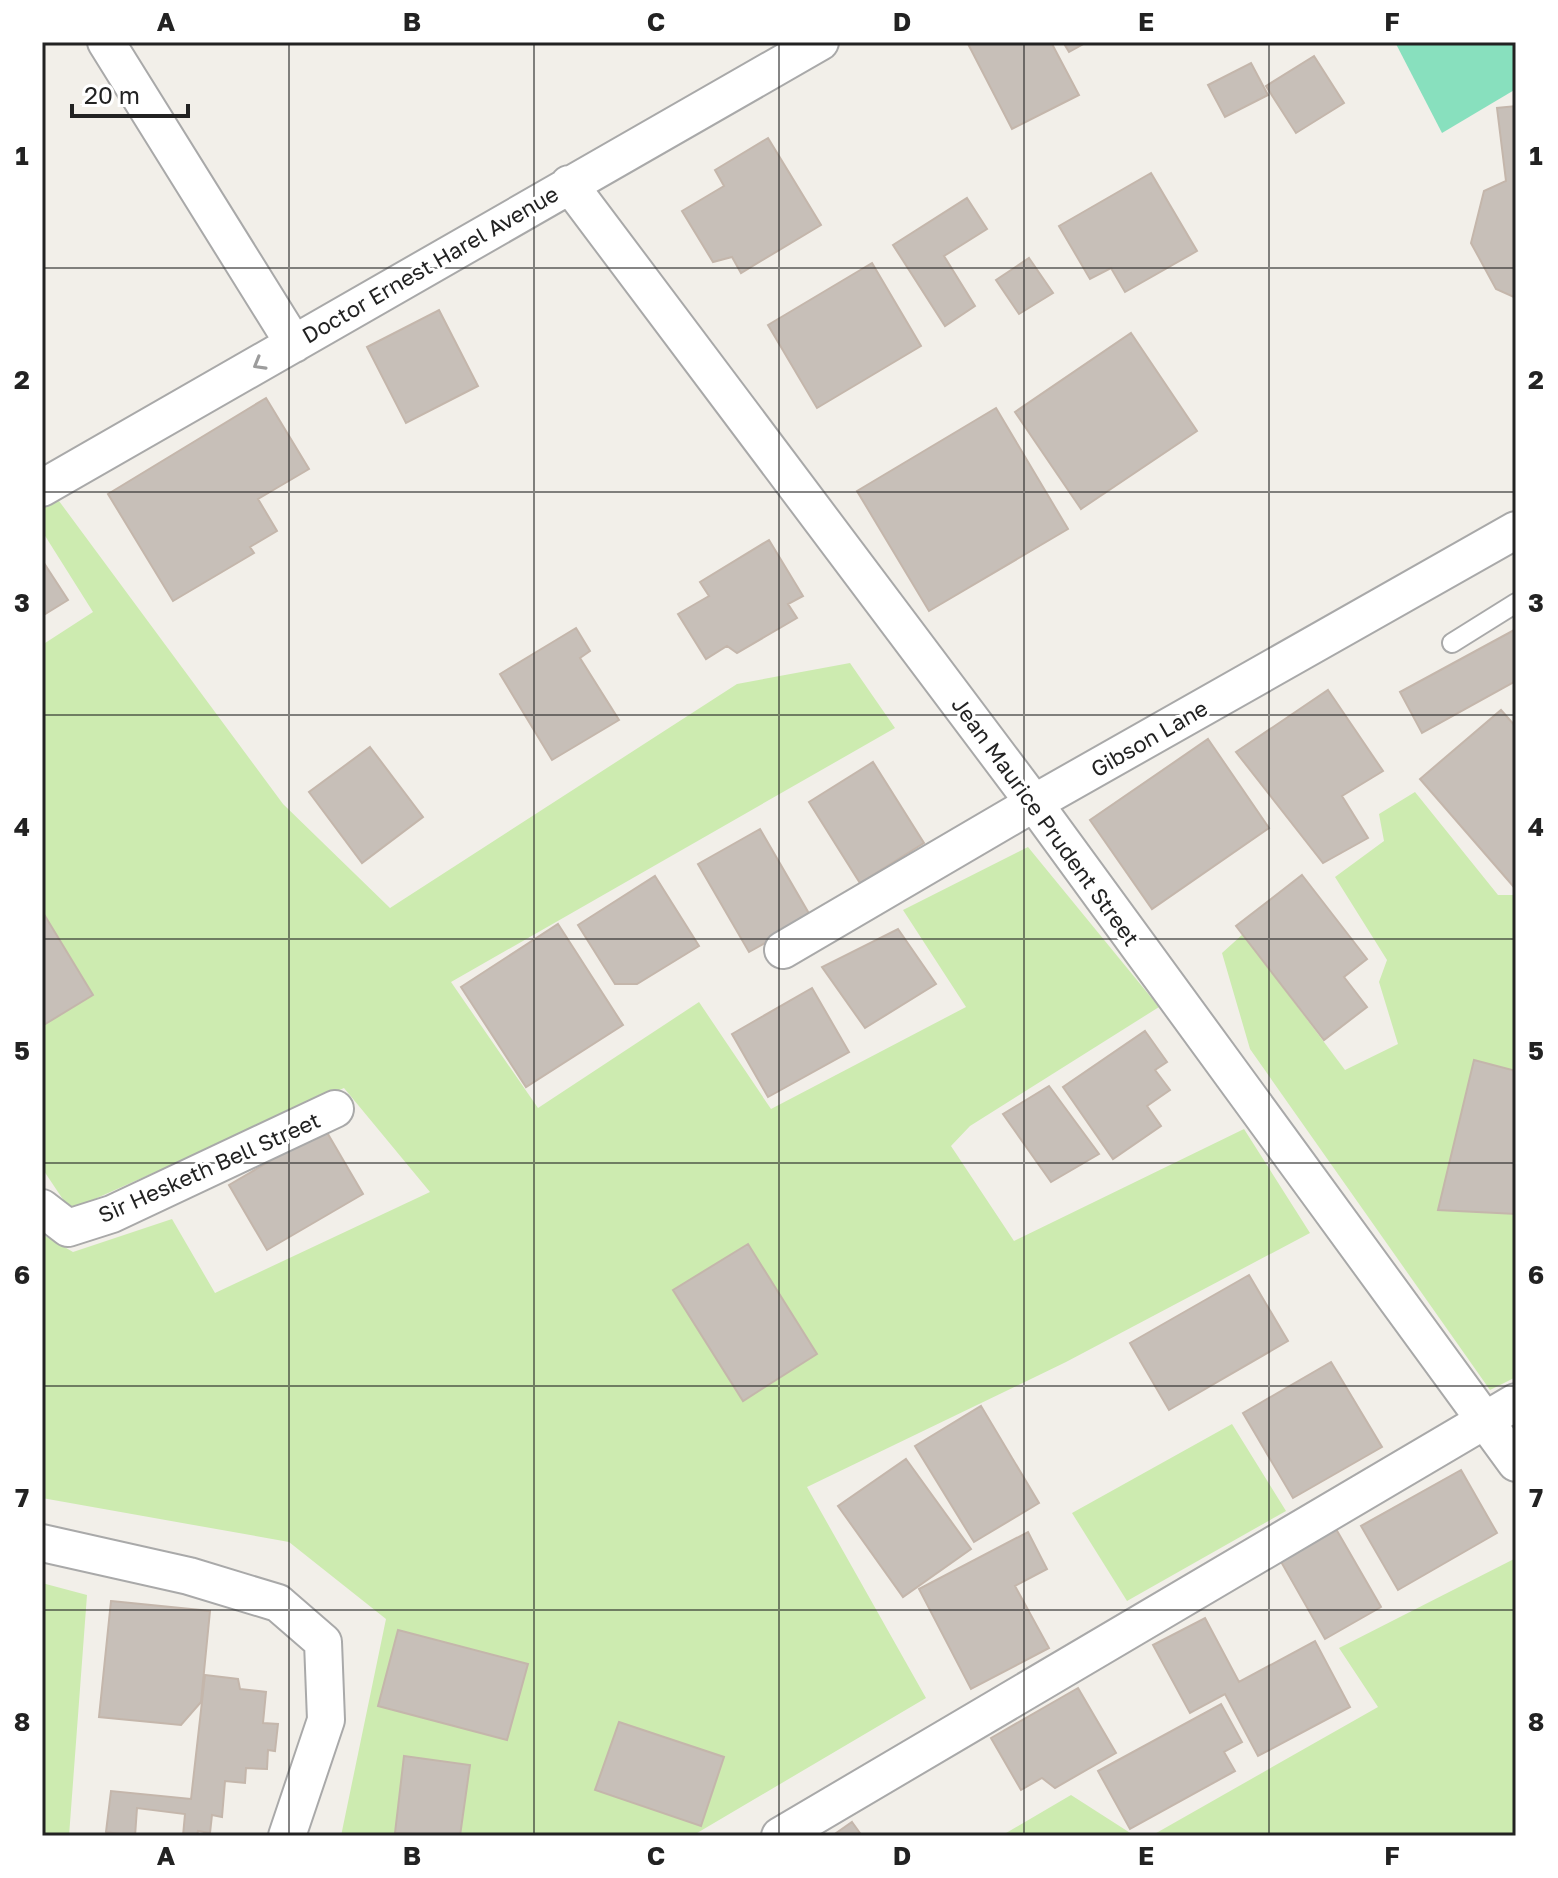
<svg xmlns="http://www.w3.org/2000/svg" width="1558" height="1878" font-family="'Golos Text',sans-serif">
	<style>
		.grass { fill: #cdebb0 }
		.pitch { fill: #88e0be }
		.building { fill: #c7bfb8; stroke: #c4b6ab; stroke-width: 2 }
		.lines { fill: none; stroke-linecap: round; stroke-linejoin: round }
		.lane-casing { stroke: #a9a9a9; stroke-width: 22 }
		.street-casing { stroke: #a9a9a9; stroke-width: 40 }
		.lane { stroke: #fff; stroke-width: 18 }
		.street { stroke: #fff; stroke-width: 36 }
		.oneway { stroke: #9c9c9c }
		.grid { fill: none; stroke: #222; stroke-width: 2; stroke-opacity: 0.55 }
		.labels { text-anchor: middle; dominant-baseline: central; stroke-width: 6; stroke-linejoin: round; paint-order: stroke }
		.street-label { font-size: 22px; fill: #222; stroke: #fff }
		.neatline { fill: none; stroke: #222; stroke-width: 3 }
		.grid-label { font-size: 26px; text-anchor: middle; font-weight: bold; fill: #222 }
	</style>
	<rect width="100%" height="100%" fill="#f2efe9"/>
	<path class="grass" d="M59 501 283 804 390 908 737 684 850 663 895 728 451 982 538 1108 699 1002 771 1109 966 1007 903 910 1028 847 1159 1007 970 1126 951 1146 1014 1241 1244 1129 1310 1233 1066 1362 807 1487 926 1698 692 1836H341L386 1619 289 1542 42 1498V1234L73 1252 172 1219 215 1293 430 1192 344 1088 70 1210 42 1168V645L93 612 42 531V506Z
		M1415 792 1498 895H1516V1377L1490 1390 1250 1049 1222 953 1243 934 1345 1070 1398 1044 1379 982 1387 960 1335 877 1384 841 1379 814Z
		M1232 1424 1286 1511 1127 1601 1072 1513Z
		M1516 1558V1836H1151L1378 1707 1339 1648Z
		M42 1583 87 1595 69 1836H42Z
		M1071 1795 1135 1836H1001Z"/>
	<path class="pitch" d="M1395 42H1516V89L1442 133Z"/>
	<path class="building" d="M967 42H1051L1079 95 1012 129Z
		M1063 42H1087L1069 52Z
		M1314 56 1344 103 1296 133 1266 86Z
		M1251 63 1268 95 1225 117 1208 85Z
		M1516 106V298L1496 289 1471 243 1484 191 1506 181 1497 108Z
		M768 138 821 225 741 273 732 257 713 262 682 211 724 186 715 170Z
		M1151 173 1197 251 1125 292 1111 268 1090 279 1059 226Z
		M967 198 987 229 944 256 975 306 945 326 893 245Z
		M1029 258 1053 293 1019 314 996 280Z
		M872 263 921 346 817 408 768 325Z
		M439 310 478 386 406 423 367 347Z
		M1131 333 1197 431 1081 509 1015 412Z
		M266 398 309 469 258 499 277 531 250 547 254 553 173 601 108 494Z
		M996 408 1068 529 929 611 857 491Z
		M769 540 803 596 788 604 797 618 737 653 727 646 706 659 678 614 709 596 700 582Z
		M42 560 68 600 42 616Z
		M576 628 590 651 580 658 619 720 552 760 500 674Z
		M1516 629V681L1422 733 1400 692Z
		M1328 690 1383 771 1342 796 1368 838 1323 863 1236 752Z
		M1501 710 1516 727V883L1513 886 1420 779Z
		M1208 739 1269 828 1152 909 1090 820Z
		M370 747 423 817 362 863 309 792Z
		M873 762 924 843 860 883 809 802Z
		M760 829 811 917 749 952 698 864Z
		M1302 875 1367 959 1344 977 1367 1007 1324 1040 1236 926Z
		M655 876 699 946 637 984H615L578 925Z
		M42 911 93 995 42 1026Z
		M558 924 623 1025 526 1087 461 987Z
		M898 929 936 984 865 1028 822 967Z
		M812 988 849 1052 768 1097 732 1034Z
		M1145 1031 1167 1062 1155 1070 1170 1090 1147 1106 1161 1126 1113 1159 1063 1087Z
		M1474 1060 1516 1071V1214L1438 1210Z
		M1049 1086 1099 1154 1051 1182 1003 1114Z
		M325 1129 363 1194 267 1250 229 1185Z
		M748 1244 817 1354 743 1401 673 1290Z
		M1249 1275 1288 1341 1169 1410 1130 1343Z
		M1331 1362 1382 1447 1293 1498 1243 1413Z
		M981 1406 1039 1503 974 1542 915 1446Z
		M906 1459 971 1549 903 1597 838 1506Z
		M1461 1470 1497 1533 1398 1590 1361 1526Z
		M1336 1529 1381 1607 1325 1639 1280 1560Z
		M1028 1532 1047 1569 1015 1586 1049 1648 971 1689 919 1589Z
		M111 1601 210 1611 201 1702 181 1725 99 1717Z
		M1205 1618 1239 1682 1315 1641 1350 1707 1258 1756 1225 1694 1190 1713 1153 1645Z
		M398 1630 528 1664 507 1740 378 1706Z
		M205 1675 238 1679 240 1689 266 1692 263 1723 278 1724 275 1751 268 1750 267 1769 246 1768 245 1783 225 1781 222 1817 212 1815 210 1833 198 1831 197 1836H183L185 1814 137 1808 135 1836 106 1832 111 1791 191 1799Z
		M1078 1688 1116 1753 1055 1788 1042 1778 1021 1790 991 1738Z
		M1221 1704 1242 1742 1224 1752 1235 1771 1130 1829 1098 1771Z
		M619 1722 724 1757 701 1826 595 1790Z
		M404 1756 470 1765 460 1836 395 1833Z
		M852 1822 862 1836H832Z"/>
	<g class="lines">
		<defs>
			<path id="lane" d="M1452 643 1516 603"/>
			<path id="street" d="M106 42 294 344
				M569 184 1034 803 1516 1463
				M42 488 820 42
				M783 950 1034 803 1516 530
				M42 1208 68 1228 112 1214 335 1109
				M42 1543 189 1576 278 1603 323 1642 326 1720 287 1836
				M780 1836 1516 1402"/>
		</defs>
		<use href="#lane" class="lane-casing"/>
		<use href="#street" class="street-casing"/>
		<use href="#lane" class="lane"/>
		<use href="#street" class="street"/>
	</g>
	<defs><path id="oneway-chevron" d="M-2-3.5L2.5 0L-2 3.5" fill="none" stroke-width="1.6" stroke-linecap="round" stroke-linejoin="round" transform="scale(2)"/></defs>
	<use class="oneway" href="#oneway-chevron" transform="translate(259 364) rotate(150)"/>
	<path class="grid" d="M289 42V1836M534 42V1836M779 42V1836M1024 42V1836M1269 42V1836M42 268H1516M42 492H1516M42 715H1516M42 939H1516M42 1163H1516M42 1386H1516M42 1610H1516"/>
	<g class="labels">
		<g class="street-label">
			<text transform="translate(430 264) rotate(-30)">Doctor Ernest Harel Avenue</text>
			<text transform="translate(1149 738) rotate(-30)">Gibson Lane</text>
			<text transform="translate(1046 821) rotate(54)">Jean Maurice Prudent Street</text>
			<text transform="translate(209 1167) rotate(-24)">Sir Hesketh Bell Street</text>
		</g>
	</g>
	<rect width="1558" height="1878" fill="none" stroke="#ffffff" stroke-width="88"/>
	<path d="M72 104v12h116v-12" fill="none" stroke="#222222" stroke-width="4"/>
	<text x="84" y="104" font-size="24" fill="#222222" stroke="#ffffff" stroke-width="6" paint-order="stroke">20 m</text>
	<rect x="44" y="44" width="1470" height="1790" class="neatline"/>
	<g class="grid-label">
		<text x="166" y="31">A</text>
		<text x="412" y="31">B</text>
		<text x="656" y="31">C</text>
		<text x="902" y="31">D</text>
		<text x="1146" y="31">E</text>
		<text x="1392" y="31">F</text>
		<text x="22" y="165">1</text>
		<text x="1536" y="165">1</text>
		<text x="22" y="389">2</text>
		<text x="1536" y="389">2</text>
		<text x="22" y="612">3</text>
		<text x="1536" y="612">3</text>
		<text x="22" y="836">4</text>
		<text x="1536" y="836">4</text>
		<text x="22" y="1060">5</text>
		<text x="1536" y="1060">5</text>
		<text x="22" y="1284">6</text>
		<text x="1536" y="1284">6</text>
		<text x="22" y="1507">7</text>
		<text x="1536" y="1507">7</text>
		<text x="22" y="1731">8</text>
		<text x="1536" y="1731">8</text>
		<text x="166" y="1865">A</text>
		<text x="412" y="1865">B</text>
		<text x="656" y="1865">C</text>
		<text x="902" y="1865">D</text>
		<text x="1146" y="1865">E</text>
		<text x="1392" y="1865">F</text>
	</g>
</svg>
